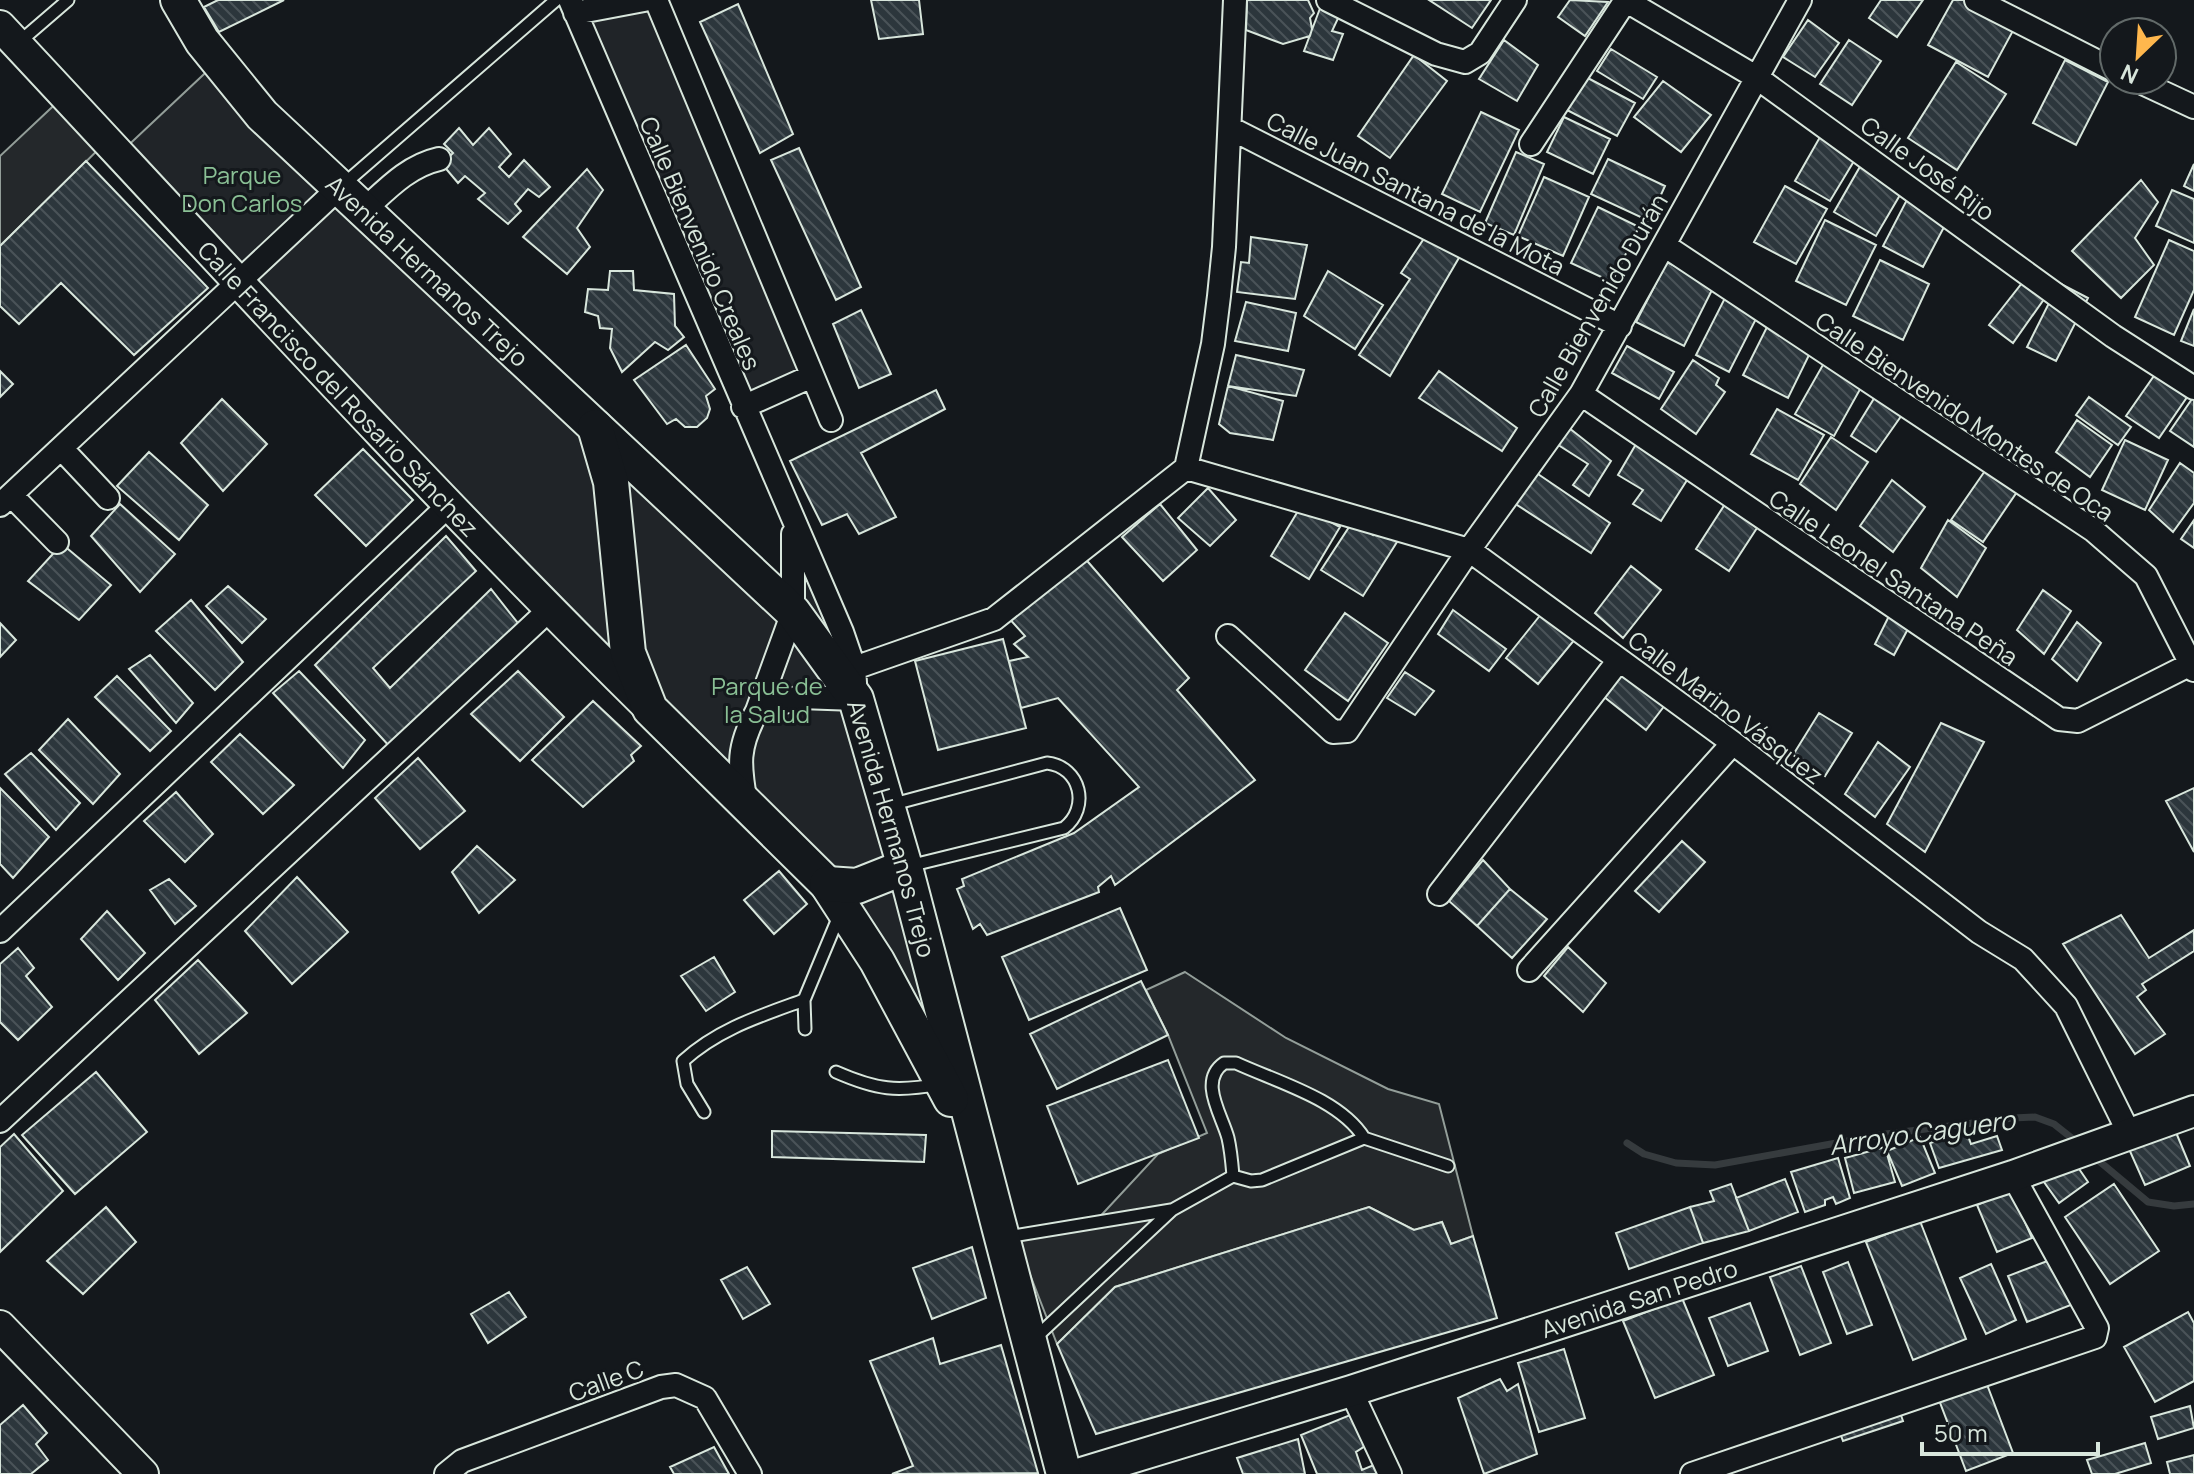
<svg xmlns="http://www.w3.org/2000/svg" width="2194" height="1474" font-family="Manrope,sans-serif">
	<style>
		.green { fill: #202428; stroke: #939e99; stroke-width: 2 }
		.parking { fill: #24282b; stroke: #939e99; stroke-width: 2 }
		.lines { fill: none; stroke-linecap: round; stroke-linejoin: round }
		.stream { stroke: #363b3e; stroke-width: 7 }
		.building { fill: url(#building-back-hatch); stroke: #d8e6dc; stroke-width: 2 }
		.lane-casing { stroke: #d8e6dc; stroke-width: 15 }
		.street-casing { stroke: #d8e6dc; stroke-width: 26 }
		.secondary-casing { stroke: #d8e6dc; stroke-width: 34 }
		.primary-casing { stroke: #d8e6dc; stroke-width: 38 }
		.lane { stroke: #14181c; stroke-width: 11 }
		.street { stroke: #14181c; stroke-width: 22 }
		.secondary { stroke: #14181c; stroke-width: 30 }
		.primary { stroke: #14181c; stroke-width: 34 }
		.labels { text-anchor: middle; dominant-baseline: central; stroke-width: 6; stroke-linejoin: round; paint-order: stroke }
		.street-label { font-size: 24px; fill: #d8e6dc; stroke: #14181c }
		.park-label { font-size: 24px; fill: #8ac095; stroke: #14181c }
		.water-label { font-size: 26px; font-style: italic; fill: #d8e6dc; stroke: #14181c }
	</style>
	<defs>
		<pattern id="building-back-hatch" width="6" height="6" patternUnits="userSpaceOnUse" patternTransform="scale(2)"><rect width="6" height="6" fill="#2c363c"/><path d="M-1 5l2 2M0 0l6 6M5-1l2 2" fill="none" stroke="#4a5358"/></pattern>
	</defs>
	<rect width="100%" height="100%" fill="#14181c"/>
	<path class="green" d="M644 0 814 381 743 407 575 13Z
		M218 61 792 612 793 534 842 632 976 1141 877 961 119 154Z"/>
	<path class="parking" d="M65 95 107 141 0 246V156Z
		M1185 972 1286 1038 1388 1089 1439 1104 1473 1236 1451 1244 1442 1222 1414 1230 1369 1207 1115 1287 1057 1344 1015 1236 1094 1223 1158 1154 1207 1133 1168 1035 1146 990Z"/>
	<g class="lines">
		<path class="stream" d="M1627 1143 1644 1154 1676 1163 1715 1165 1886 1134 2013 1118 2035 1117 2054 1124 2078 1143
			M2093 1156 2148 1202 2174 1206 2194 1204"/>
	</g>
	<path class="building" d="M218 0H284L219 32 204 7Z
		M871 0H919L923 34 879 39Z
		M1247 0H1308L1314 13 1310 18 1312 29 1310 36 1283 44 1246 30Z
		M1429 0H1491L1472 28Z
		M1570 0 1608 2 1585 36 1558 17Z
		M1881 0H1923L1897 37 1869 18Z
		M1953 0H1965L2015 27 1988 77 1928 45Z
		M1322 3 1341 12 1332 31 1343 34 1333 60 1304 51Z
		M738 4 793 134 760 153 700 22Z
		M1808 20 1839 43 1815 77 1783 57Z
		M1504 40 1538 65 1517 101 1479 79Z
		M1849 40 1881 61 1852 105 1820 84Z
		M1611 49 1657 77 1643 99 1597 71Z
		M1414 55 1447 81 1390 158 1358 136Z
		M2065 60 2108 82 2076 145 2033 123Z
		M1956 62 2006 94 1957 170 1908 138Z
		M1584 76 1635 103 1617 136 1567 110Z
		M1663 81 1711 115 1681 152 1634 117Z
		M1481 112 1519 130 1480 212 1442 194Z
		M1564 117 1610 139 1593 174 1547 152Z
		M459 128 473 145 489 128 511 154 499 167 509 177 524 160 550 187 539 197 528 189 515 204 521 211 508 224 478 199 485 193 465 176 458 183 442 164 453 153 444 144Z
		M1824 130 1860 151 1830 201 1795 181Z
		M799 148 861 287 836 300 771 160Z
		M1516 152 1544 164 1514 235 1485 223Z
		M1865 158 1907 183 1876 236 1834 212Z
		M1608 159 1665 186 1649 221 1591 194Z
		M86 161 208 288 134 355 61 283 19 324 0 306V246Z
		M2194 164V191L2184 186Z
		M587 169 603 190 577 228 590 247 567 274 523 237Z
		M1544 177 1589 197 1563 256 1518 236Z
		M2141 180 2158 202 2135 238 2154 265 2121 298 2072 251Z
		M1785 186 1827 209 1796 264 1754 242Z
		M1913 188 1953 210 1923 267 1883 246Z
		M2172 190 2194 199V243L2156 226Z
		M1598 207 1639 227 1612 282 1571 263Z
		M1825 220 1876 245 1846 305 1796 281Z
		M1427 234 1460 256 1390 376 1359 355 1410 279 1401 273Z
		M1251 237 1307 245 1295 299 1237 292 1241 262 1249 263Z
		M2169 240 2194 251V290L2174 335 2135 317Z
		M1880 260 1929 284 1903 340 1853 316Z
		M1667 262 1714 286 1684 346 1636 322Z
		M610 271H633L634 290 674 294 675 326 684 337 668 350 655 342 622 372 610 348 612 329 600 328 598 316 585 312 588 289 608 290Z
		M1328 271 1383 305 1355 349 1304 316Z
		M2026 278 2047 295 2013 343 1989 325Z
		M2059 283 2088 298 2056 361 2027 347Z
		M1726 296 1759 313 1729 372 1696 355Z
		M1246 302 1296 313 1288 351 1235 341Z
		M2194 309V346L2181 341Z
		M861 310 891 374 859 388 833 324Z
		M1767 327 1812 349 1788 398 1743 375Z
		M686 345 715 389 706 396 710 409 707 418 697 427H685L676 419 667 424 634 380Z
		M1627 346 1674 372 1659 399 1612 373Z
		M1236 355 1304 370 1296 396 1228 386Z
		M1693 360 1719 378 1716 385 1725 392 1696 434 1661 409Z
		M2165 360 2194 387 2159 438 2126 416Z
		M1824 363 1863 384 1834 436 1795 414Z
		M0 371 13 384 0 397Z
		M1439 371 1517 428 1502 451 1419 398Z
		M1228 386 1283 401 1273 440 1230 433 1219 424Z
		M936 390 945 409 861 453 896 517 859 534 847 514 822 525 790 461Z
		M1878 392 1904 412 1876 452 1851 436Z
		M2194 396V447L2170 431Z
		M2089 397 2131 427 2118 445 2076 415Z
		M222 399 267 444 223 491 181 443Z
		M1777 409 1824 435 1798 480 1751 454Z
		M2077 420 2112 445 2090 477 2056 452Z
		M1564 424 1611 461 1589 496 1573 485 1588 464 1552 441Z
		M1831 437 1868 462 1836 510 1800 484Z
		M1639 439 1689 477 1661 521 1633 504 1643 490 1618 475Z
		M2125 440 2168 460 2145 510 2102 490Z
		M363 449 413 500 366 546 315 495Z
		M149 452 208 505 179 540 117 486Z
		M2180 463 2194 473V503L2173 532 2149 510Z
		M1989 465 2021 486 1983 542 1951 520Z
		M1535 472 1610 523 1591 553 1514 503Z
		M1892 480 1925 507 1893 552 1860 526Z
		M1208 488 1236 520 1210 546 1178 518Z
		M1727 501 1757 528 1729 571 1696 549Z
		M120 504 175 554 140 592 91 536Z
		M1160 504 1197 550 1163 581 1122 537Z
		M1301 506 1340 527 1309 579 1271 556Z
		M1948 520 1986 548 1957 597 1921 568Z
		M2194 520V548L2181 539Z
		M1353 521 1373 535 1377 528 1397 542 1363 596 1321 570Z
		M446 536 476 571 373 668 390 688 491 589 521 627 391 748 315 665Z
		M62 544 111 585 79 620 28 581Z
		M1082 555 1189 678 1177 690 1255 780 1115 885 1111 876 1098 887 1099 892 987 935 980 924 973 929 957 889 964 886 962 879 1074 833 1139 787 1058 698 1021 708 1009 661 1028 657 1014 644 1025 636 1007 616Z
		M1631 566 1661 590 1623 638 1595 613Z
		M228 586 266 619 242 643 206 606Z
		M2043 590 2071 611 2044 654 2017 630Z
		M191 600 243 662 215 690 156 631Z
		M1453 610 1506 649 1489 671 1438 634Z
		M1345 613 1388 643 1348 701 1305 670Z
		M1542 613 1576 638 1538 684 1506 658Z
		M1890 614 1909 627 1894 655 1875 644Z
		M2077 622 2101 643 2077 681 2052 659Z
		M0 623 16 640 0 657Z
		M1003 639 1026 728 938 750 915 661Z
		M150 655 193 703 176 723 129 669Z
		M299 671 365 740 343 768 273 693Z
		M518 671 564 717 520 761 471 714Z
		M1622 671 1665 705 1646 730 1603 696Z
		M1405 672 1434 691 1415 715 1387 698Z
		M117 676 171 731 150 751 95 697Z
		M593 701 641 746 631 755 634 761 583 807 532 760Z
		M1819 713 1852 733 1825 776 1793 755Z
		M68 719 120 774 93 804 39 750Z
		M1941 723 1984 742 1925 852 1887 824Z
		M240 734 294 785 263 814 211 762Z
		M1878 742 1910 767 1875 817 1845 794Z
		M31 753 80 803 56 830 5 774Z
		M418 758 465 811 420 849 375 798Z
		M0 788 49 837 13 878 0 864Z
		M2194 788V852L2166 801Z
		M176 792 213 834 185 862 144 821Z
		M1682 841 1705 862 1659 912 1635 891Z
		M477 846 515 880 479 913 452 872Z
		M1483 860 1510 889 1477 926 1449 901Z
		M779 871 807 904 774 934 744 900Z
		M297 877 348 932 292 984 245 931Z
		M169 879 196 906 175 924 150 890Z
		M1510 889 1547 919 1512 958 1477 926Z
		M1120 908 1147 970 1029 1020 1002 957Z
		M107 911 145 953 118 980 81 939Z
		M2121 915 2149 958 2194 930V951L2142 984 2146 990 2137 997 2165 1034 2135 1054 2063 944Z
		M1568 947 1606 983 1583 1012 1544 976Z
		M18 948 34 968 26 976 52 1007 18 1040 0 1022V964Z
		M714 957 735 992 706 1011 681 976Z
		M198 960 247 1013 199 1054 155 1000Z
		M1141 981 1168 1035 1057 1089 1030 1034Z
		M1168 1060 1199 1138 1078 1184 1047 1106Z
		M96 1072 147 1132 75 1194 22 1135Z
		M2175 1130 2190 1166 2145 1185 2129 1149Z
		M772 1131 926 1135 924 1162 772 1157Z
		M1967 1133 1971 1144 1997 1136 2002 1150 1939 1168 1930 1143Z
		M14 1134 63 1191 0 1252V1147Z
		M1920 1137 1935 1173 1902 1186 1887 1151Z
		M1885 1147 1895 1182 1854 1193 1845 1158Z
		M1838 1158 1850 1198 1836 1204 1833 1197 1825 1200V1205L1805 1212 1791 1172Z
		M2075 1163 2088 1182 2059 1203 2044 1182Z
		M1785 1179 1798 1212 1749 1231 1736 1198Z
		M1731 1184 1749 1231 1703 1243 1690 1207 1714 1201 1710 1191Z
		M2114 1184 2159 1251 2110 1284 2065 1217Z
		M2011 1190 2032 1238 1997 1252 1977 1205Z
		M106 1207 136 1242 83 1294 47 1261Z
		M1369 1207 1414 1230 1442 1222 1451 1244 1473 1236 1497 1318 1096 1434 1057 1344 1115 1287Z
		M1690 1207 1703 1243 1629 1269 1616 1233Z
		M1920 1221 1966 1339 1913 1360 1866 1242Z
		M972 1247 986 1298 932 1319 913 1268Z
		M2063 1255 2081 1301 2027 1322 2008 1276Z
		M1848 1262 1872 1325 1847 1334 1823 1272Z
		M1991 1264 2016 1320 1986 1334 1960 1278Z
		M1801 1266 1831 1343 1800 1355 1770 1277Z
		M747 1267 770 1304 743 1319 721 1280Z
		M509 1292 526 1317 488 1343 471 1314Z
		M1682 1298 1714 1375 1655 1398 1623 1321Z
		M1750 1303 1768 1351 1728 1366 1709 1318Z
		M2188 1312 2194 1323V1381L2155 1402 2124 1347Z
		M933 1338 940 1364 1001 1345 1038 1473 892 1474 913 1466 870 1361Z
		M1564 1349 1585 1418 1539 1432 1518 1363Z
		M1983 1374 2013 1453 1966 1471 1936 1392Z
		M1500 1379 1507 1391 1518 1384 1537 1454 1484 1474 1458 1398Z
		M1895 1398 1903 1421 1843 1441 1835 1419Z
		M23 1405 47 1433 36 1444 48 1460 31 1474H0V1425Z
		M2190 1406 2194 1428 2158 1439 2151 1417Z
		M1355 1413 1365 1446 1356 1452 1362 1470 1376 1464 1379 1474H1317L1301 1435Z
		M1298 1439 1305 1474H1243L1237 1458Z
		M2145 1443 2151 1463 2115 1474H2092L2087 1460Z
		M714 1447 729 1474H674L670 1467Z
		M2194 1455V1474H2170L2167 1462Z"/>
	<g class="lines">
		<defs>
			<path id="lane" d="M17 44 68 0
				M344 184 556 0
				M890 805 1047 763C1081 767 1090 808 1064 828L909 866
				M805 1029 804 1000 839 916
				M836 1072C877 1090 897 1092 940 1084
				M704 1112 687 1084 683 1061C718 1029 760 1016 804 1000
				M1233 1176C1232 1164 1231 1151 1228 1138 1222 1115 1198 1081 1224 1063H1236C1277 1082 1340 1099 1364 1138L1448 1166
				M1007 1237 1171 1210
				M1033 1340 1172 1210 1233 1176 1251 1181 1262 1180 1364 1138"/>
			<path id="street" d="M570 0 842 632 854 667 856 699 800 697 757 711C737 748 739 764 746 804
				M656 0 831 420
				M1328 0 1436 54 1465 62 1480 53 1515 0
				M1625 0 1756 77 2113 336 2194 388
				M1976 0 2114 70
				M575 13 644 0
				M2136 80 2194 107
				M1230 128 1620 326
				M1531 144 1626 0
				M364 210C387 189 408 166 439 159
				M1664 245 2093 530 2146 576 2194 670
				M1581 394 2059 719 2078 721 2191 664
				M743 407 812 376
				M61 448 108 498
				M1186 468 1469 550 1733 743 1979 932 2023 959 2066 1006 2129 1133
				M11 495 57 542
				M0 505 340 187
				M1228 636 1333 732 1347 731 1469 550 1581 394 1800 0
				M843 672 994 619 1186 468 1213 344 1219 296 1224 247 1235 0
				M757 711 793 612V534
				M1439 894 1619 660
				M0 931 449 505
				M1529 970 1733 743
				M0 1121 549 610
				M1351 1391 1390 1474
				M446 1474 462 1461 661 1387 676 1385 705 1398 750 1474
				M1692 1474 2095 1337 2097 1328 2013 1176"/>
			<g id="secondary">
				<path id="s1" d="M0 26C214 255 425 487 648 707"/>
				<path d="M0 1326 143 1474"/>
				<path id="s2" d="M1078 1474 1351 1391 2013 1176 2194 1111"/>
			</g>
			<g id="primary">
				<path id="s3" d="M178 0 202 41 262 115 793 612 856 699 905 867 1064 1474"/>
				<path d="M595 427 611 482 628 653 650 709 827 884 877 961 951 1099"/>
				<path d="M827 884 857 886 905 867"/>
			</g>
		</defs>
		<use href="#lane" class="lane-casing"/>
		<use href="#street" class="street-casing"/>
		<use href="#secondary" class="secondary-casing"/>
		<use href="#primary" class="primary-casing"/>
		<use href="#lane" class="lane"/>
		<use href="#street" class="street"/>
		<use href="#secondary" class="secondary"/>
		<use href="#primary" class="primary"/>
	</g>
	<g class="labels">
		<g class="street-label">
			<text transform="translate(1928 168) rotate(36)">Calle José Rijo</text>
			<text transform="translate(1416 193) rotate(27)">Calle Juan Santana de la Mota</text>
			<text transform="translate(701 243) rotate(67)">Calle Bienvenido Creales</text>
			<text stroke="none"><textPath href="#s3" startOffset="370">Avenida Hermanos Trejo</textPath></text>
			<text transform="translate(1597 305) rotate(-60)">Calle Bienvenido Durán</text>
			<text stroke="none"><textPath href="#s1" startOffset="496">Calle Francisco del Rosario Sánchez</textPath></text>
			<text transform="translate(1965 416) rotate(34)">Calle Bienvenido Montes de Oca</text>
			<text transform="translate(1894 577) rotate(34)">Calle Leonel Santana Peña</text>
			<text transform="translate(1726 707) rotate(37)">Calle Marino Vásquez</text>
			<text stroke="none"><textPath href="#s3" startOffset="1112">Avenida Hermanos Trejo</textPath></text>
			<text stroke="none"><textPath href="#s2" startOffset="588">Avenida San Pedro</textPath></text>
			<text transform="translate(606 1380) rotate(-20)">Calle C</text>
		</g>
		<g class="park-label">
			<text x="242" y="174">Parque<tspan x="242" dy="28">Don Carlos</tspan></text>
			<text x="767" y="685">Parque de<tspan x="767" dy="28">la Salud</tspan></text>
		</g>
		<g class="water-label">
			<text transform="translate(1922 1132) rotate(-8)">Arroyo Caguero</text>
		</g>
	</g>
	<g transform="translate(2138 56) rotate(205)"><circle r="38" fill="#14181c" stroke="#626a69" stroke-width="2"/>
	<path d="M0-6L14 30L0 20L-14 30Z" fill="#ffb74d"/>
	<text y="-12" font-size="22" font-weight="bold" text-anchor="middle" fill="#d8e6dc">N</text>
	</g>
	<path d="M1922 1442v12h176v-12" fill="none" stroke="#d8e6dc" stroke-width="4"/>
	<text x="1934" y="1442" font-size="24" fill="#d8e6dc" stroke="#14181c" stroke-width="6" paint-order="stroke">50 m</text>
</svg>
